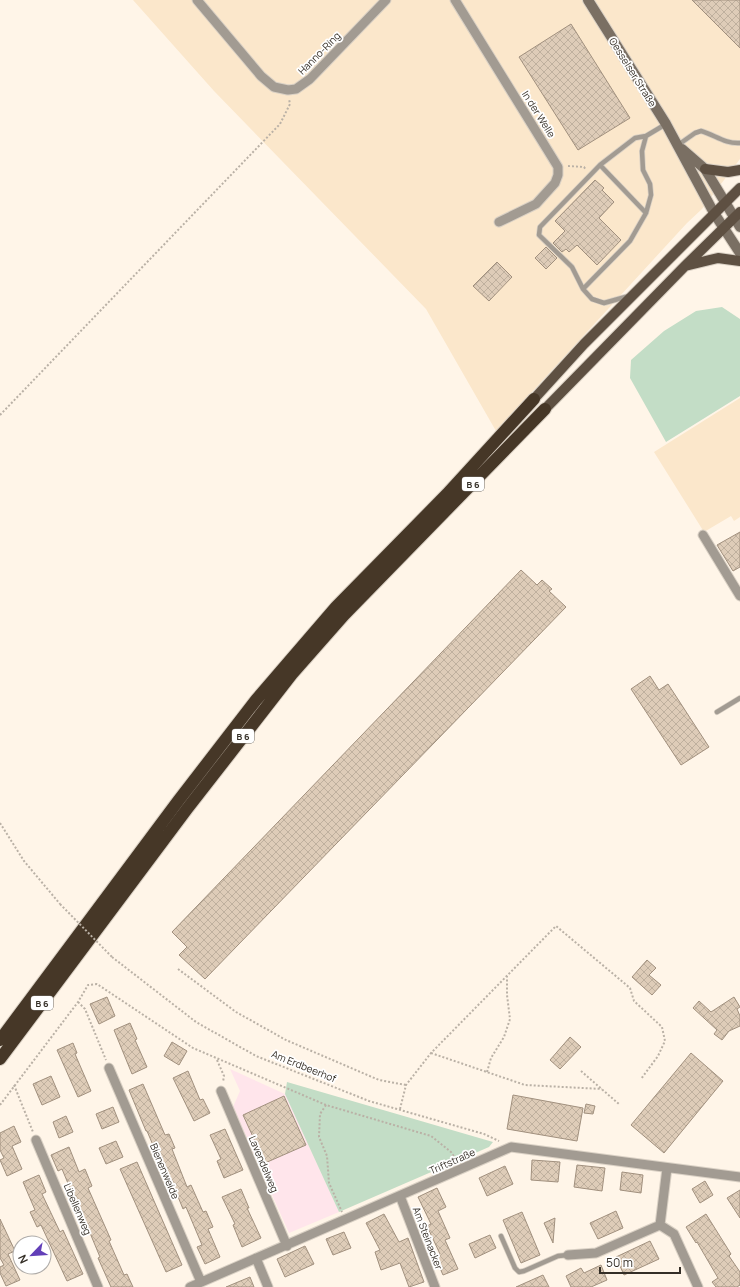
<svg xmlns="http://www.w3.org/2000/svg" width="740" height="1287" font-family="Manrope,sans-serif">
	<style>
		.built { fill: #fbe7cb }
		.education { fill: #ffe5eb }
		.green { fill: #c3ddc6 }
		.building { fill: url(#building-cross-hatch); stroke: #a1907e }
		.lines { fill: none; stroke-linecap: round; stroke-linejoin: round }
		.lane-casing { stroke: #dad1c5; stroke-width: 6 }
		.street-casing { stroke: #dad1c5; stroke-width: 11 }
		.secondary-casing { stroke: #dad1c5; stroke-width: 12 }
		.primary-casing { stroke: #dad1c5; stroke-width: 12 }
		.highway-casing { stroke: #dad1c5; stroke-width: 14 }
		.path { stroke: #bab1a6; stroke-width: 2; stroke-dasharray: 2 2; stroke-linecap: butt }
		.lane { stroke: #a29b92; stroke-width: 4.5 }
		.street { stroke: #a29b92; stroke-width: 9 }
		.secondary { stroke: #7a6f63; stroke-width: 10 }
		.primary { stroke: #5e5042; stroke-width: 10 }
		.highway { stroke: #463727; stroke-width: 12 }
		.path-bridge { stroke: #bab1a6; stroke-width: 2; stroke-dasharray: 2 2; stroke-linecap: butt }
		.labels { text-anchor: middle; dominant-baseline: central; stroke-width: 3.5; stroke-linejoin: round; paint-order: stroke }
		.shield { fill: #fff; stroke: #716d67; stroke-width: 1 }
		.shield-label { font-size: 9px; font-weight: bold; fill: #342e26 }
		.street-label { font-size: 10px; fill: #342e26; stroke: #fff }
	</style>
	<defs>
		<pattern id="building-cross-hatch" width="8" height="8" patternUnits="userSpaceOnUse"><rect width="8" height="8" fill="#deccb8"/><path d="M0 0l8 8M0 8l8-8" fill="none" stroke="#bfb09e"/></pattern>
	</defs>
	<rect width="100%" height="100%" fill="#fff5e8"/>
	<path class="built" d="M133 0H740V159L702 209 687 223 496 431 426 309 214 91Z
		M740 398V517L734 521 731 516 704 532 654 452Z"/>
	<path class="education" d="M230 1069 285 1094 339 1212 289 1233 233 1107 240 1091Z"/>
	<path class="green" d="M722 307 740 319V396L666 442 630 378 631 360 664 331 696 311Z
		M287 1082 493 1142 489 1147 339 1212 285 1094Z"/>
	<path class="building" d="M692 0H740V48Z
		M571 24 630 118 578 150 519 57Z
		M595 180 604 188 602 190 614 202 599 218 621 240 597 265 577 245 569 252 566 249 562 252 553 243 565 231 555 221Z
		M546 247 557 258 546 269 535 258Z
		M497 262 512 277 489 301 473 286Z
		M740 532V567L733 571 717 545Z
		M521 570 537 585 542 580 552 589 549 591 566 607 205 979 179 955 187 947 172 932Z
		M650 676 659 690 668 684 709 747 681 765 631 689Z
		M647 960 656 968 649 975 661 985 652 995 632 977Z
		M107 997 115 1016 99 1024 90 1004Z
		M734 997 740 1007 737 1009 740 1016V1026L729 1031 722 1040 714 1034 717 1030 693 1008 699 1001 711 1012Z
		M130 1023 137 1039 135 1040 147 1067 132 1074 114 1030Z
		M570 1037 581 1047 560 1069 550 1060Z
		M172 1042 187 1051 179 1065 164 1056Z
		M73 1043 77 1053 75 1054 91 1091 78 1097 57 1050Z
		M691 1053 723 1081 664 1153 631 1125Z
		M188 1071 200 1100 203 1099 210 1113 194 1121 173 1078Z
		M51 1076 60 1097 42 1105 33 1084Z
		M143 1084 165 1135 169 1134 175 1148 172 1149 187 1187 191 1185 203 1212 206 1211 213 1227 208 1229 220 1257 205 1264 197 1247 202 1245 186 1207 183 1209 172 1182 169 1183 147 1131H146L129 1090Z
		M513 1095 583 1108 577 1141 507 1129Z
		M284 1096 306 1145 265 1163 243 1115Z
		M586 1104 595 1106 593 1114 584 1113Z
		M113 1107 119 1122 102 1129 96 1114Z
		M66 1116 73 1132 59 1138 53 1122Z
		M14 1126 21 1142 12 1146 22 1169 7 1176 0 1160 4 1158 0 1150V1133Z
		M225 1129 243 1170 224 1178 217 1161 221 1159 210 1135Z
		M116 1141 123 1157 106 1164 99 1148Z
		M69 1147 79 1172 85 1169 92 1186 88 1188 111 1240 109 1241 124 1275 127 1274 133 1287H111L98 1258 100 1257 85 1221 83 1222 75 1206 77 1205 62 1169 58 1171 51 1155Z
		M532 1160 560 1162 558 1182 531 1180Z
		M137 1162 182 1265 166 1272 120 1169Z
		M577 1165 605 1168 602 1191 574 1187Z
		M505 1166 513 1184 487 1196 479 1178Z
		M622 1172 643 1175 641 1193 620 1190Z
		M39 1175 46 1192 42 1194 60 1232 63 1230 83 1274 67 1281 41 1225 37 1227 30 1212 35 1210 23 1182Z
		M705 1181 713 1195 700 1203 692 1189Z
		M437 1188 446 1207 438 1211 450 1238 445 1240 458 1269 443 1275 435 1257 440 1254 427 1226 431 1224 418 1197Z
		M241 1189 249 1208H247L261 1238 242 1247 233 1225 235 1224 222 1197Z
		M740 1190V1218L727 1198Z
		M616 1211 623 1228 598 1239 590 1223Z
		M522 1212 540 1255 521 1263 503 1220Z
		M384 1214 399 1242 408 1238 424 1282 409 1287 400 1263 381 1270 375 1252 380 1250 366 1223Z
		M706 1214 731 1254 729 1256 740 1272V1285L737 1287H716L712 1282 718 1278 697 1242 696 1243 686 1227Z
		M555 1218 553 1243 544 1223Z
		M0 1219 15 1251 8 1254 20 1280 6 1286 0 1273V1267L4 1265 0 1258Z
		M344 1232 351 1248 333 1255 326 1239Z
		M490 1235 496 1248 475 1258 469 1244Z
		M650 1241 659 1259 624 1275 616 1257Z
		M305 1246 314 1264 285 1277 277 1259Z
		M601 1265 607 1280 591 1287H571L566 1276 581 1268 584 1273Z
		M543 1275 549 1287H516Z
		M250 1277 254 1287H226Z"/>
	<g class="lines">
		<defs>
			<path id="lane" d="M678 145 695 133 701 131C715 135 725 144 740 143
				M600 165 646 213
				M583 289 630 241 646 213 651 195 650 184 643 170 642 151 646 136 666 124
				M629 296 604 303 592 299 583 289 572 267 539 235 540 227 600 165 635 138 646 136
				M717 712 740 698
				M501 1236 515 1268 519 1272 524 1271 558 1256 568 1255"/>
			<path id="street" d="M197 0 261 76 274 87 288 90 296 89 310 79 386 0
				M455 0 558 167V175L555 183 536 204 499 222
				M703 535 740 596
				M109 1068 201 1282
				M221 1091 287 1246
				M36 1140 98 1287
				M667 1168 660 1225 674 1234 698 1287
				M400 1196 435 1287
				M568 1255 596 1253 660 1225
				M256 1258 268 1287
				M190 1287 511 1147 740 1177"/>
			<path id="secondary" d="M588 0 666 124 714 213 740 253
				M682 149 705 169 740 227"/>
			<path id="primary" d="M705 169 728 172 740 170
				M685 266 718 258 740 261
				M534 399 584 344 740 188
				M545 409 685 266 740 212"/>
			<path id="highway" d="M0 1040 178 801 256 700 336 607 447 494 534 399
				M0 1059 187 809 292 674 344 615 545 409"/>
		</defs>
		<use href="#lane" class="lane-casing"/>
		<use href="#street" class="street-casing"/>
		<use href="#secondary" class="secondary-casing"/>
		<use href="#primary" class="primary-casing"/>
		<use href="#highway" class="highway-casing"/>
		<path class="path" d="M568 166 584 167 586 170
			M0 415 280 124 290 104 289 99
			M0 823 24 861 60 904
			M112 957 196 1022 256 1056 369 1101 484 1134 499 1141
			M178 969 236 1012 286 1040 379 1080 406 1085
			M78 1002 85 1009 106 1060
			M431 1053 525 1085 602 1089
			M217 1060 224 1076 223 1082
			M581 1071 620 1105
			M487 1072 491 1058 504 1037 510 1019 507 995V976
			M14 1085 33 1132
			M0 1105 78 1002 88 985 97 984 193 1048 326 1105 431 1136 451 1152 457 1161
			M326 1105 320 1114 319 1137 327 1156 329 1183 342 1212
			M400 1109 406 1085 431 1053 556 926 630 988 634 1001 662 1027 665 1041 658 1056 641 1079"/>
		<use href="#lane" class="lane"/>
		<use href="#street" class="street"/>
		<use href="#secondary" class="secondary"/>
		<use href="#primary" class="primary"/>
		<use href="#highway" class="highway"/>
		<path class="path-bridge" d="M60 904 112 957"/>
	</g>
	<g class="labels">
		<g class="shield">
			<rect x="462" y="477" width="22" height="14" rx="3"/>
			<rect x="232" y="729" width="22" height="14" rx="3"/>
			<rect x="31" y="996" width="22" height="14" rx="3"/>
		</g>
		<g class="shield-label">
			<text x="473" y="484">B 6</text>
			<text x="243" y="736">B 6</text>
			<text x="42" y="1003">B 6</text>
		</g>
		<g class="street-label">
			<text transform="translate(319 53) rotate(-45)">Hanno-Ring</text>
			<text transform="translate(633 72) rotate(58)">Oesselser Straße</text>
			<text transform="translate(539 114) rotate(58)">In der Welle</text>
			<text transform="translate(304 1066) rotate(22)">Am Erdbeerhof</text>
			<text transform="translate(452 1161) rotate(-24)">Triftstraße</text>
			<text transform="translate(264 1164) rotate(67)">Lavendelweg</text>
			<text transform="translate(165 1171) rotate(67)">Bienenweide</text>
			<text transform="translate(78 1209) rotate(67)">Libellenweg</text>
			<text transform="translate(428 1238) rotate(69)">Am Steinacker</text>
		</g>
	</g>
	<g transform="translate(32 1255) rotate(245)"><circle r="19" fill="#ffffff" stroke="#aeaba8"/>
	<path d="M0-3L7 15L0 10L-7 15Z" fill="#623fb8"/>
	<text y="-6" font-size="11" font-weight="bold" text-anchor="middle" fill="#342e26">N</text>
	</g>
	<path d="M600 1267v6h80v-6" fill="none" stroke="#342e26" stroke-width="2"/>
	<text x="606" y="1267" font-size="12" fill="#342e26" stroke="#ffffff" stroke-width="3" paint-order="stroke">50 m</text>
</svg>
